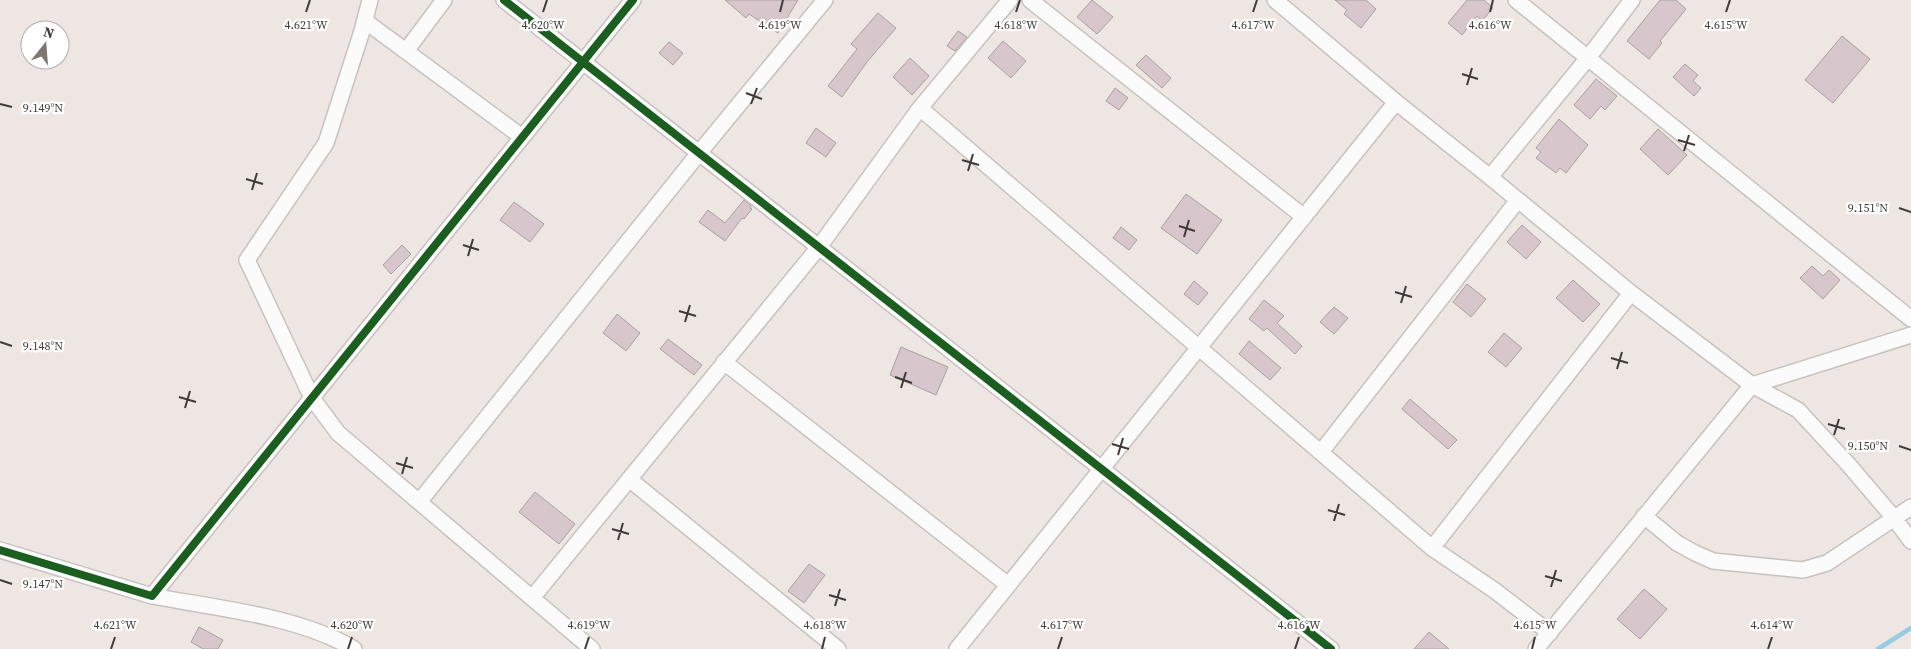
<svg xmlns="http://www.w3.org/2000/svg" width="1911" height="649" font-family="'Source Serif 4',serif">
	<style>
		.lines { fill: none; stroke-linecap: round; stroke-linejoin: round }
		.stream { stroke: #96cce1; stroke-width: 4.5 }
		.building { fill: #d7c6cb; stroke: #a9a2a2 }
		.street-casing { stroke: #c8c2bf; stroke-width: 18 }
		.street { stroke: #fcfbfb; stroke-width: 15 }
		.cycleway-casing { stroke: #fff; stroke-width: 11 }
		.cycleway { stroke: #1b5e20; stroke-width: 8 }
		.ticks { fill: none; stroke: #403b38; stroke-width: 2 }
		.ticks-label { font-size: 12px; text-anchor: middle; fill: #403b38; stroke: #fff; stroke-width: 4.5; stroke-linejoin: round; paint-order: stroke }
	</style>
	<rect width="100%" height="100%" fill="#eee6e2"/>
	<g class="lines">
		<path class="stream" d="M1878 649 1911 628"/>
	</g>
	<path class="building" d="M725 0H798L778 33 749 14 746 18Z
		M1092 0 1113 17 1097 34 1077 17Z
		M1335 0H1366L1376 9 1361 28 1344 14 1347 10Z
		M1467 0H1484L1493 8 1482 21 1477 16 1462 35 1448 23Z
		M1660 0H1676L1686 9 1660 41 1662 43 1649 59 1627 41Z
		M878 13 896 28 867 62 842 97 828 86 857 49 851 44Z
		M958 31 967 37 955 51 947 46Z
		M1842 36 1870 59 1833 103 1805 80Z
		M1003 41 1026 61 1011 78 988 58Z
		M669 42 683 53 673 65 659 53Z
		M1146 55 1171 78 1162 88 1136 65Z
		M910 58 929 76 912 95 893 77Z
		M1685 64 1698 75 1693 81 1701 88 1694 96 1673 77Z
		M1596 79 1617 96 1605 110 1601 106 1590 119 1574 105Z
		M1115 88 1128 98 1119 110 1106 101Z
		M1559 119 1588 145 1566 173 1560 168 1556 173 1536 158 1541 152 1536 148Z
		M816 128 836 143 826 157 806 143Z
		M1658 129 1687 155 1668 175 1640 149Z
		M1186 194 1222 220 1197 254 1161 228Z
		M744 200 751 206 750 208 752 209 744 219 742 218 725 241 699 222 708 210 725 223Z
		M514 202 544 224 530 242 500 220Z
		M1522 225 1541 242 1526 259 1507 242Z
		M1121 227 1137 240 1129 250 1113 238Z
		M402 245 411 254 391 274 383 265Z
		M1812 266 1823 276 1829 270 1840 280 1823 299 1800 278Z
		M1573 280 1600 304 1583 322 1556 298Z
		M1194 281 1208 293 1198 305 1184 294Z
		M1467 284 1486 299 1471 317 1453 302Z
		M1264 300 1284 316 1277 323 1302 346 1295 354 1267 328 1264 331 1249 319Z
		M1334 307 1348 318 1334 334 1320 322Z
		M617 314 640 333 626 351 603 333Z
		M1504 333 1522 348 1506 367 1488 352Z
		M668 339 702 365 694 375 660 349Z
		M1249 341 1281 368 1270 380 1239 354Z
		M901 347 948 367 936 395 890 375Z
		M1410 399 1457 440 1448 449 1402 409Z
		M535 492 575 524 559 544 519 512Z
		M809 564 825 575 804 603 788 591Z
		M1644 589 1667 609 1640 639 1617 619Z
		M199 627 223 640 218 649H203L191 642Z
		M1429 632 1449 649H1414Z"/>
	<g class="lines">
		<defs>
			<path id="street" d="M370 0 362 31 326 143 247 260 312 398 338 433 592 649
				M504 0 1331 649
				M1030 0 1304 217
				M1275 0 1396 102 1490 177 1631 293 1752 385 1911 335
				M1516 0 1911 319
				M365 21 522 137
				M406 51 444 0
				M920 108 1432 548 1494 590 1550 633
				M1490 177 1588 58 1632 0
				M724 362 1008 585
				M1321 452 1518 200
				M629 479 838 649
				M419 502 699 153 825 0
				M1644 516 1677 543 1695 553 1713 561 1803 570 1827 563 1911 507
				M1432 548 1631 293
				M0 550 152 596 633 0
				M152 596C216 608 299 616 354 649
				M532 598 819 247 920 108 1010 0
				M957 649 1396 102
				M1536 649 1752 385 1798 410 1848 464 1894 518 1911 541"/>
		</defs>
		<use href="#street" class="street-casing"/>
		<use href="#street" class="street"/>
		<defs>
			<path id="cycleway" d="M504 0 1331 649
				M0 550 152 596 633 0"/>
		</defs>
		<use href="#cycleway" class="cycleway-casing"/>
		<use href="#cycleway" class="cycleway"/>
	</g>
	<path class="ticks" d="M306 12 310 0M543 12 547 0M780 12 783 0M1016 12 1020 0M1253 12 1257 0M1490 12 1493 0M1726 12 1730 0M1462 74 1478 79M1467 85 1472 68M746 93 762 99M0 104 12 107M751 104 757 88M1678 140 1695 145M1684 151 1689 135M962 160 979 165M968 171 973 154M246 179 263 184M252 190 257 173M1899 208 1911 212M1179 226 1195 231M1184 237 1189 220M463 245 479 250M468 256 473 239M1395 292 1412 297M1401 303 1406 286M679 311 696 316M685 322 690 305M0 342 12 346M1611 358 1628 363M1617 369 1622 352M895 377 912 383M901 388 906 372M179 397 196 402M185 408 190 391M1828 424 1845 429M1834 435 1839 419M1112 444 1129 449M1899 446 1911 450M1118 455 1123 438M396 463 413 468M402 474 407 457M1328 510 1345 515M1334 521 1339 504M612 529 629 534M618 540 623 523M1545 576 1562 581M0 580 12 584M1551 587 1556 570M829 595 846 600M835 606 840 589M111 649 115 637M348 649 352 637M585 649 589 637M822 649 825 637M1058 649 1062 637M1295 649 1299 637M1532 649 1535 637M1768 649 1772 637"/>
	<g class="ticks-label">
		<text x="306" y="29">4.621°W</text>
		<text x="543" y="29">4.620°W</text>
		<text x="780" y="29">4.619°W</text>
		<text x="1016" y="29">4.618°W</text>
		<text x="1253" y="29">4.617°W</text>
		<text x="1490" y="29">4.616°W</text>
		<text x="1726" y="29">4.615°W</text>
		<text x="43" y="112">9.149°N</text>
		<text x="1868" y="212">9.151°N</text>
		<text x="43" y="350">9.148°N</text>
		<text x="1868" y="450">9.150°N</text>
		<text x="43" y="588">9.147°N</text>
		<text x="115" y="629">4.621°W</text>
		<text x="352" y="629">4.620°W</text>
		<text x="589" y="629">4.619°W</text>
		<text x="825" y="629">4.618°W</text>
		<text x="1062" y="629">4.617°W</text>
		<text x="1299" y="629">4.616°W</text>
		<text x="1535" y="629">4.615°W</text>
		<text x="1772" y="629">4.614°W</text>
	</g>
	<g transform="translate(45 45) rotate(17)"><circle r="24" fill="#ffffff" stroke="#b3b1af"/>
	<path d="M0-4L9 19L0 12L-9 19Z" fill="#7d7774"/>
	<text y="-8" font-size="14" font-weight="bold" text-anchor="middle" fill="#403b38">N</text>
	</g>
</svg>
